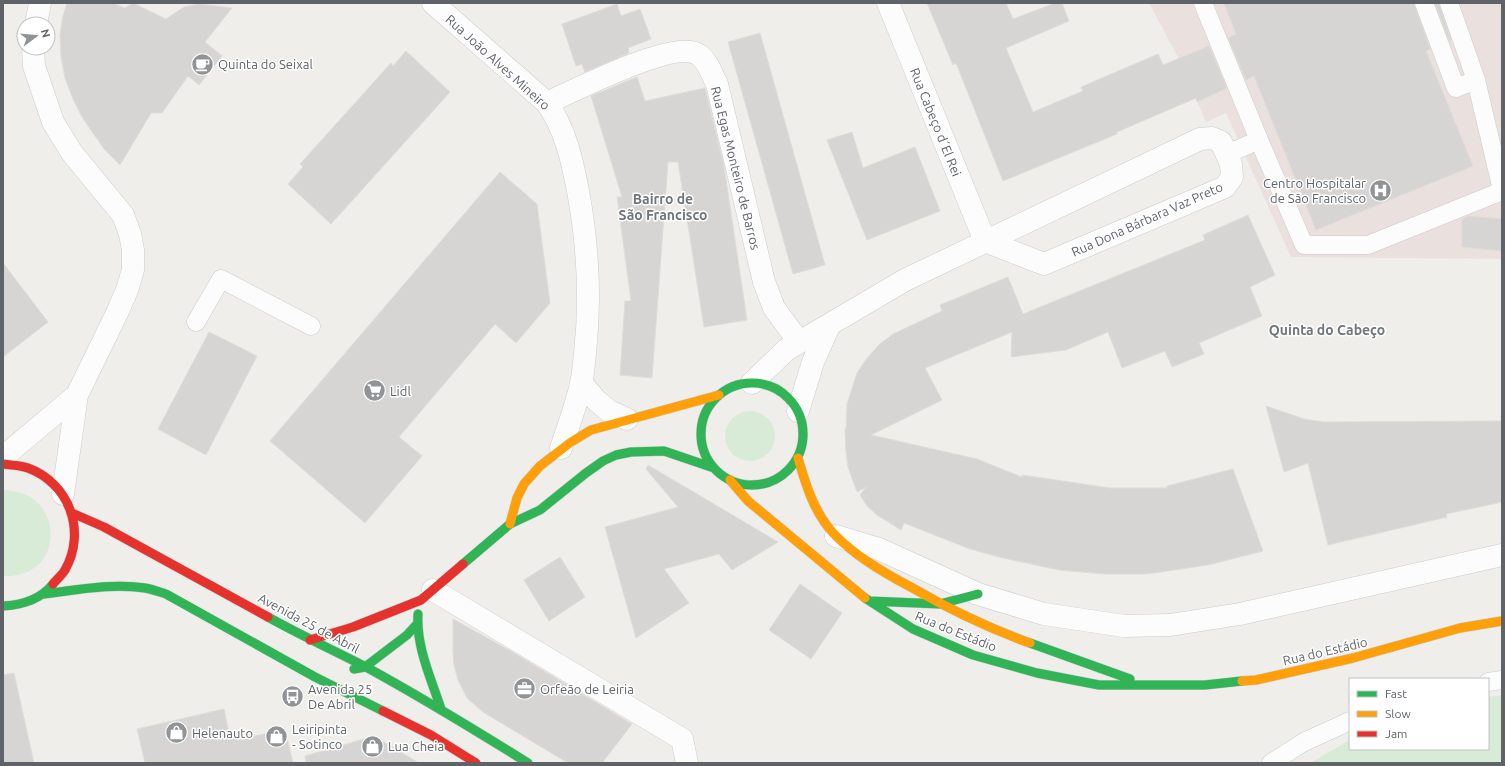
<svg xmlns="http://www.w3.org/2000/svg" width="1505" height="766" font-family="Ubuntu,sans-serif">
	<style>
		.medical { fill: #eae0de }
		.green { fill: #d8ebd6 }
		.building { fill: #d6d5d3; stroke: #deddd9 }
		.lines { fill: none; stroke-linecap: round; stroke-linejoin: round }
		.lane-casing { stroke: #cbcccc; stroke-width: 19 }
		.street-casing { stroke: #cbcccc; stroke-width: 23 }
		.fast-casing { stroke: #cacacb; stroke-width: 10 }
		.slow-casing { stroke: #cacacb; stroke-width: 10 }
		.jam-casing { stroke: #cacacb; stroke-width: 10 }
		.lane { stroke: #fdfcfc; stroke-width: 18 }
		.street { stroke: #fdfcfc; stroke-width: 22 }
		.fast { stroke: #30b455; stroke-width: 9 }
		.slow { stroke: #ff9f0a; stroke-width: 9 }
		.jam { stroke: #e5322d; stroke-width: 9 }
		.labels { text-anchor: middle; dominant-baseline: central; stroke-width: 3; stroke-linejoin: round; paint-order: stroke }
		.street-label { font-size: 13px; fill: #5f6368; stroke: #fff }
		.poi-label { font-size: 13px; fill: #5f6368; stroke: #fff; text-anchor: start }
		.neighbourhood-label { font-size: 14px; font-weight: bold; fill: #70757a; stroke: #fff }
	</style>
	<rect width="100%" height="100%" fill="#efeeea"/>
	<path class="medical" d="M1149 3H1502V259L1291 257 1226 113 1206 122 1179 59Z"/>
	<path class="green" d="M725 436a25 25 0 1 1 50 0a25 25 0 1 1-50 0Z
		M6 490C15 491 24 493 32 498 53 512 57 545 40 563 30 573 16 577 3 576V491Z
		M1502 695V763H1310L1350 740V749H1488V697Z"/>
	<path class="building" d="M67 3H112L125 8 133 3 166 19 184 7 199 4 232 8 205 42 222 56 199 85 188 76 162 113H151L120 165 104 149 82 117 73 99 65 78 61 57 60 35 63 16Z
		M927 3H1006L1013 19 1055 3H1062L1069 21 1006 48 1033 112 1083 91 1081 87 1158 54 1163 65 1209 46 1227 88 1197 102 1196 98 1117 132V134L1003 181 956 63 953 65Z
		M1224 3H1414L1430 49 1426 51 1473 166 1316 230 1254 76 1246 80 1228 38 1236 34Z
		M1435 3H1439L1451 40 1449 41Z
		M617 4 621 16 640 9 651 39 628 48 629 53 585 72 582 64 576 66 562 24Z
		M760 33 825 265 793 274 728 42Z
		M406 51 450 92 331 224 288 184 303 167 300 164 391 63 393 66Z
		M637 77 645 101 705 88 724 166 747 320 704 327 678 162H668L652 378 620 375 625 301H631L617 197H622L591 96Z
		M852 132 863 168 915 147 940 211 867 240 827 140Z
		M500 172 537 204 550 303 516 343 495 324 399 437 422 456 365 523 270 441Z
		M1248 215 1275 275 1250 287 1262 316 1199 343 1204 354 1172 367 1165 351 1122 368 1108 332 1066 350 1011 357 1012 332 925 368 942 400 871 435 977 459 1022 477V475L1110 488H1167V486L1233 469 1263 551 1208 565 1147 574H1105L1059 570 1003 558 970 549 904 523 901 530 877 515 867 506 860 495 866 487 857 492 848 467 846 452 845 429H846L847 404 857 373 867 358 880 344 893 334 942 311 940 305 1008 277 1023 314 1205 240 1203 235Z
		M1468 216 1502 219V251L1462 247V219Z
		M3 263 48 322 3 357Z
		M209 332 257 356 206 455 158 429Z
		M1266 406 1304 419 1324 422 1502 421V502L1446 514 1447 517 1328 545 1308 463 1284 472Z
		M648 465 778 542 732 570 719 554 664 569 689 603 636 638 605 527 678 507 646 469Z
		M560 557 585 597 549 621 524 580Z
		M800 584 842 613 811 659 769 630Z
		M453 619 509 650 632 724 602 763H568L483 712 467 698 458 680 454 665 453 652Z
		M14 673 34 763H3V675Z
		M224 709 229 733 236 731 238 740 285 729 293 763H145L137 729Z
		M374 736 419 763H306L305 756Z"/>
	<g class="lines">
		<defs>
			<path id="lane" d="M1203 3 1259 140 1304 245H1368L1502 191
				M1424 3 1456 88 1476 80
				M1449 3 1476 80 1502 190
				M1227 154 1259 140
				M196 322 221 279 311 326
				M1488 682 1502 680
				M1271 763 1304 742 1350 721"/>
			<path id="street" d="M433 3 547 103C565 129 572 159 578 191 588 245 591 299 585 354 584 364 583 375 581 384 576 406 568 427 561 448
				M888 3 985 241
				M36 24 40 3
				M33 48 34 66 53 122 72 153 123 215 130 234 133 250V270L127 290 117 313 77 395 63 494
				M547 103C573 91 676 38 699 55 708 61 712 75 717 84L764 282 774 308 799 342
				M581 383 597 401 609 411 627 419
				M752 383 786 350 905 280 1200 139 1212 138 1221 142 1231 164 1232 177 1225 187 1044 264 985 241
				M798 411 813 362 829 326
				M3 457 77 395
				M836 536 879 549 978 594 1044 614 1124 626 1170 625 1240 614 1502 555
				M433 590 682 739 687 763"/>
			<path id="fast" d="M701 434a51 51 0 1 1 102 0a51 51 0 1 1-102 0Z
				M463 564 510 524 540 510 586 473 603 461 616 455 631 452 664 451 714 468
				M44 594C77 590 112 583 145 588 152 589 159 592 166 594L315 677 383 711
				M865 598 913 629 973 655 1037 673 1099 685H1205L1242 681
				M870 601 940 604 978 594
				M3 606C22 605 41 599 53 584
				M418 614C416 647 431 678 441 709
				M268 617C300 635 333 650 366 667 421 697 475 730 528 763
				M1030 643 1130 679
				M354 669 365 667 407 635 417 624"/>
			<path id="slow" d="M798 458C806 486 815 515 836 536 856 556 884 573 909 586 947 608 988 628 1030 643
				M730 480 748 501 865 598
				M510 524 517 498 524 484 540 466 571 442 591 430 719 395
				M1242 681 1256 680 1353 658 1460 628 1502 621"/>
			<path id="jam" d="M3 464C11 465 20 465 28 468 69 483 87 531 65 570 62 575 57 579 53 584
				M72 513 104 527 268 617
				M310 640 353 627 421 600 463 564
				M383 711 431 735 476 763"/>
		</defs>
		<use href="#lane" class="lane-casing"/>
		<use href="#street" class="street-casing"/>
		<use href="#fast" class="fast-casing"/>
		<use href="#slow" class="slow-casing"/>
		<use href="#jam" class="jam-casing"/>
		<use href="#lane" class="lane"/>
		<use href="#street" class="street"/>
		<use href="#fast" class="fast"/>
		<use href="#slow" class="slow"/>
		<use href="#jam" class="jam"/>
	</g>
	<defs>
		<symbol id="cafe-disc" viewBox="-11 -11 22 22"><circle r="9.5" fill="#919496" stroke="#fff"/><path d="M-5.5-4.5H6V0H3Q3 3.5 0 3.5H-2.5Q-5.5 3.5-5.5 0ZM3-3.2v2h1.7v-2ZM-6 4.5H4V6H-6Z" fill="#fff"/></symbol>
		<symbol id="hospital-disc" viewBox="-11 -11 22 22"><circle r="9.5" fill="#919496" stroke="#fff"/><path d="M-5-5h3v3.5h4V-5h3V5h-3V1.5h-4V5h-3Z" fill="#fff"/></symbol>
		<symbol id="supermarket-disc" viewBox="-11 -11 22 22"><circle r="9.5" fill="#919496" stroke="#fff"/><path d="M-6-5.5h2.5l.6 2H6L4.5 2H-2.5L-4.4-4H-6ZM-1.5 3.2a1.3 1.3 0 1 0 .1 0ZM3 3.2a1.3 1.3 0 1 0 .1 0Z" fill="#fff"/></symbol>
		<symbol id="office-disc" viewBox="-11 -11 22 22"><circle r="9.5" fill="#919496" stroke="#fff"/><path d="M-6-3h4V-5.5h4V-3h4V5H-6ZM-1-4.5V-3h2v-1.5ZM-6 0V1H6V0Z" fill="#fff"/></symbol>
		<symbol id="bus-disc" viewBox="-11 -11 22 22"><circle r="9.5" fill="#919496" stroke="#fff"/><path d="M-5-6H5V4H4V6H2V4H-2V6H-4V4H-5ZM-3.5-4V0h7V-4ZM-3.5 1.2v1.5H-2V1.2ZM2 1.2v1.5H3.5V1.2Z" fill="#fff"/></symbol>
		<symbol id="shop-disc" viewBox="-11 -11 22 22"><circle r="9.5" fill="#919496" stroke="#fff"/><path d="M-5-2.5h2.3a2.7 3.5 0 0 1 5.4 0H5L5.5 6h-11ZM-1.5-2.5h3a1.5 2.3 0 0 0-3 0Z" fill="#fff"/></symbol>
	</defs>
	<g fill-rule="evenodd">
		<use href="#cafe-disc" x="190" y="52" width="25" height="25"/>
		<use href="#hospital-disc" x="1368" y="178" width="25" height="25"/>
		<use href="#supermarket-disc" x="362" y="378" width="25" height="25"/>
		<use href="#office-disc" x="512" y="676" width="25" height="25"/>
		<use href="#bus-disc" x="280" y="684" width="25" height="25"/>
		<use href="#shop-disc" x="164" y="720" width="25" height="25"/>
		<use href="#shop-disc" x="264" y="724" width="25" height="25"/>
		<use href="#shop-disc" x="360" y="734" width="25" height="25"/>
	</g>
	<g class="labels">
		<g class="street-label">
			<text transform="translate(498 62) rotate(42)">Rua João Alves Mineiro</text>
			<text transform="translate(936 122) rotate(68)">Rua Cabeço d´El Rei</text>
			<text transform="translate(736 168) rotate(76)">Rua Egas Monteiro de Barros</text>
			<text transform="translate(1147 219) rotate(-24)">Rua Dona Bárbara Vaz Preto</text>
			<text transform="translate(309 623) rotate(28)">Avenida 25 de Abril</text>
			<text transform="translate(956 631) rotate(22)">Rua do Estádio</text>
			<text transform="translate(1325 651) rotate(-13)">Rua do Estádio</text>
		</g>
		<g class="poi-label">
			<text x="218" y="64">Quinta do Seixal</text>
			<text x="1366" y="183" text-anchor="end">Centro Hospitalar<tspan x="1366" dy="15">de São Francisco</tspan></text>
			<text x="390" y="391">Lidl</text>
			<text x="308" y="689">Avenida 25<tspan x="308" dy="15">De Abril</tspan></text>
			<text x="540" y="689">Orfeão de Leiria</text>
			<text x="292" y="729">Leiripinta<tspan x="292" dy="15">- Sotinco</tspan></text>
			<text x="192" y="733">Helenauto</text>
			<text x="388" y="746">Lua Cheia</text>
		</g>
		<g class="neighbourhood-label">
			<text x="663" y="199">Bairro de<tspan x="663" dy="16">São Francisco</tspan></text>
			<text x="1327" y="330">Quinta do Cabeço</text>
		</g>
	</g>
	<rect width="1505" height="766" fill="none" stroke="#5f6368" stroke-width="8"/>
	<rect x="1349" y="678" width="140" height="72" fill="#ffffff" stroke="#bfc1c3"/>
	<rect x="1357" y="691" width="20" height="6" fill="#30b455" stroke="#bfc1c3"/>
	<text x="1385" y="698" font-size="12" fill="#5f6368">Fast</text>
	<rect x="1357" y="711" width="20" height="6" fill="#ff9f0a" stroke="#bfc1c3"/>
	<text x="1385" y="718" font-size="12" fill="#5f6368">Slow</text>
	<rect x="1357" y="731" width="20" height="6" fill="#e5322d" stroke="#bfc1c3"/>
	<text x="1385" y="738" font-size="12" fill="#5f6368">Jam</text>
	<g transform="translate(36 36) rotate(74)"><circle r="19" fill="#ffffff" stroke="#bfc1c3"/>
	<path d="M0-3L7 15L0 10L-7 15Z" fill="#919496"/>
	<text y="-6" font-size="11" font-weight="bold" text-anchor="middle" fill="#5f6368">N</text>
	</g>
</svg>
